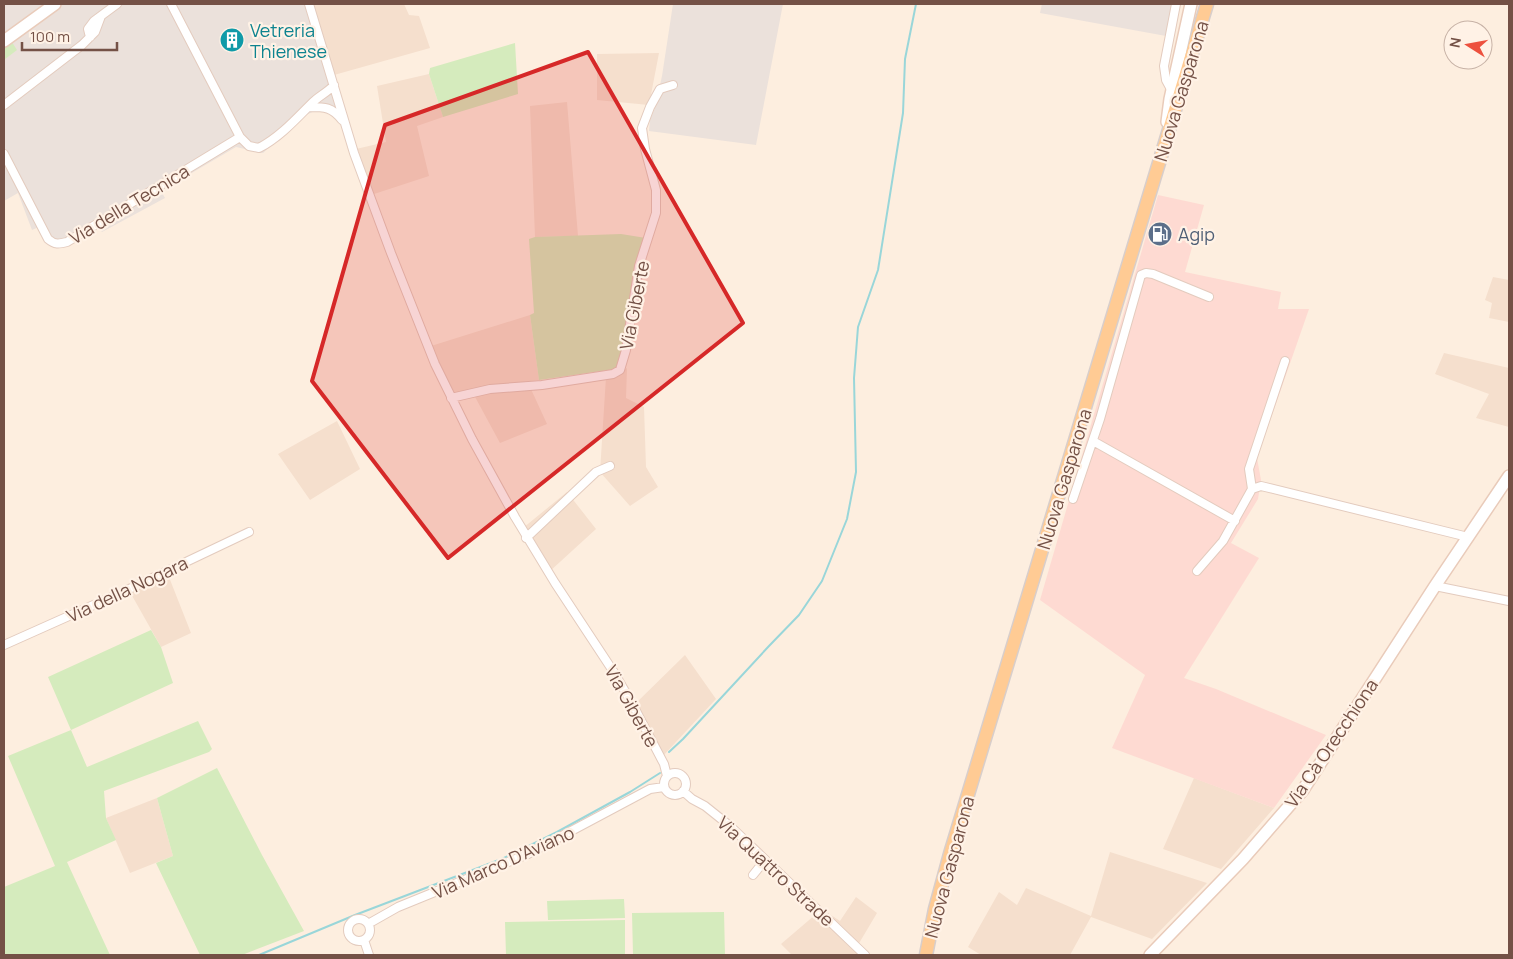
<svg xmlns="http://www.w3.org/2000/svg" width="1513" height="959" font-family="Manrope,sans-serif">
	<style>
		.residential { fill: #f5dfcd }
		.commercial { fill: #fedad2 }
		.industrial { fill: #ebe1db }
		.green { fill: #d5ebbd }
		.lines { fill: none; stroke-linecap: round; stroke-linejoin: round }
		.stream { stroke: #99d6d9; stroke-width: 2 }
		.street-casing { stroke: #e3cbbe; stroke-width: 10 }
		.secondary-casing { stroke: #e9cbba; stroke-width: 14 }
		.primary-casing { stroke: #d8cecb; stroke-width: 15 }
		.street { stroke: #fff; stroke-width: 8 }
		.secondary { stroke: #fff; stroke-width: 11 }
		.primary { stroke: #ffcb94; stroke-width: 12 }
		.marked { fill: #d62828; fill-opacity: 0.2; stroke: #d62828; stroke-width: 4; stroke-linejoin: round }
		.labels { text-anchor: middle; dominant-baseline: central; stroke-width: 4.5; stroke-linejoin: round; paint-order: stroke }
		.culture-label { font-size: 18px; fill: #0d838f; stroke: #fff2e6; text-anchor: start }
		.street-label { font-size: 18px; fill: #745146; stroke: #fff2e6 }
		.service-label { font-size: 18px; fill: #4e5e75; stroke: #fff2e6; text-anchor: start }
	</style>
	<rect width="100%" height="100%" fill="#fdeedf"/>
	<path class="residential" d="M312 4H371L372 5 404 4 409 15 419 16 430 48 334 75Z
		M659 53 649 105 597 100V54Z
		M429 74 443 117 417 126 429 176 371 195 356 149 386 142 377 86Z
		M567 102 578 236 535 237 530 106Z
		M1493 277 1509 280V322L1489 318 1492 303 1485 300Z
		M530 315 539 380 489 386 450 394 431 346Z
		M1444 353 1509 368V427L1476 418 1489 394 1435 374Z
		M627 368 626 398 644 407 646 467 658 487 630 506 600 472 606 377 617 375Z
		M530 387 547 424 500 443 474 395Z
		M337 421 360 469 310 500 278 454Z
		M567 492 596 529 549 572 523 528Z
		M165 567 191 633 161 647 126 585Z
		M685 655 716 699 662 757 634 705Z
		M1194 778 1274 808 1221 869 1163 849Z
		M157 798 173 856 130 873 106 818Z
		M1110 852 1207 883 1152 939 1091 917 1070 955H981L968 947 999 892 1017 905 1026 888 1091 916Z
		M856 897 877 913 855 950 860 955H792L781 944 822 909 840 921Z"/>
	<path class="commercial" d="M1158 195 1204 205 1185 272 1281 292 1278 309H1309L1257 458 1261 480 1258 499 1231 543 1259 558 1184 678 1216 689 1326 735 1274 808 1112 748 1145 675 1040 600Z"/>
	<path class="industrial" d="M4 4H49L4 37Z
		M60 4H306L342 122 321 108 302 117 263 153 236 147 161 191 165 198 102 232 98 226 60 248 46 241 39 227 32 230 18 193 4 201V60L16 50 10 39Z
		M673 4H783L756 145 649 131 650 120 655 108 662 76Z
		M1042 4H1173L1166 36 1040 13Z"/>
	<path class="green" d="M10 39 17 50 4 60V44Z
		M515 43 518 94 443 117 429 74 430 68Z
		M621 234 646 238 623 363 616 369 539 380 530 315 534 313 529 239 535 237Z
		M151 630 161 647 173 683 71 730 87 767 198 721 212 749 209 752 104 791 106 818 116 840 67 862 110 955H4V887L55 866 8 756 71 730 48 677Z
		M217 768 262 855 304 931 242 955H200L156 863 173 856 157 798Z
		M624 899 625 918 548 920 547 901Z
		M724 912 725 955H633L632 913Z
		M625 920V955H506L505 922Z"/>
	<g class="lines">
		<path class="stream" d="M669 752 683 739 769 646 799 615 822 581 847 519 856 472 854 378 858 327 878 270 903 113 905 59 916 4
			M259 955 355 915 504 858 557 832 630 792 660 773"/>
		<defs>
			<path id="street" d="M171 4 240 137 249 146 259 148C280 137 296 119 313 102 319 96 328 92 334 85
				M309 4 354 153 391 253 435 364 472 439 515 517 555 583 615 674 634 707 664 764 667 776
				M90 37 88 29 94 21 117 4
				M1172 91 1166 80 1164 66 1176 4
				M4 105 82 45 95 32 101 16
				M309 107C325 107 332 107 342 120
				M4 154 48 239C55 245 59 244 67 242L240 137
				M451 398 490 389 542 385 613 374 620 370 626 350 639 266 656 213V190L645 149 642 128 650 107 660 89 673 85
				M1093 441 1235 521
				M1252 489 1249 469 1285 361
				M1073 499 1100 419 1141 275 1146 273 1153 274 1209 297
				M526 538 596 472 610 466
				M1197 571 1223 541 1252 489 1261 486 1468 537
				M1435 586 1509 601
				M4 645 127 590 249 532
				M664 784a11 11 0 1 1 22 0a11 11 0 1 1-22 0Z
				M683 791 692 799 705 806 730 826 865 955
				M753 875 765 860
				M348 930a11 11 0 1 1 22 0a11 11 0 1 1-22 0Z
				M368 924 398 907 528 854 650 789 664 787
				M364 940 369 955"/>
			<path id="secondary" d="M4 41 55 4
				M1167 122 1170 99 1191 4
				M1150 955 1243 859 1303 790 1435 586 1509 476"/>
			<path id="primary" d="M926 955 935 909 950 854 1207 4"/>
		</defs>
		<use href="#street" class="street-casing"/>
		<use href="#secondary" class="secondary-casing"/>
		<use href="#primary" class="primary-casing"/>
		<use href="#street" class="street"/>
		<use href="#secondary" class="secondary"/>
		<use href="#primary" class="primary"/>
	</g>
	<path class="marked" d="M588 52 743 323 448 558 312 381 385 125Z"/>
	<defs>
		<symbol id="building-disc" viewBox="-11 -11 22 22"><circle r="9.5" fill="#0f9aa8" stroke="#fff2e6"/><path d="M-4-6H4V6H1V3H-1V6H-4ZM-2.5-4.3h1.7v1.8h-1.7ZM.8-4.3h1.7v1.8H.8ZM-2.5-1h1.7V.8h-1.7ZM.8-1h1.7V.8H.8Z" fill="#fff"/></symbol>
		<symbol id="fuel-disc" viewBox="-11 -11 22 22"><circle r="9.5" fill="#5c6f8a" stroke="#fff2e6"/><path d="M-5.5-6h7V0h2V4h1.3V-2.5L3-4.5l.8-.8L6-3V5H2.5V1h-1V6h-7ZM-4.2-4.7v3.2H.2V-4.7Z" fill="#fff"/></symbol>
	</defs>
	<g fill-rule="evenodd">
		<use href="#building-disc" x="218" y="26" width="28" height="28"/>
		<use href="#fuel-disc" x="1146" y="220" width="28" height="28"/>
	</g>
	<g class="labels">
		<g class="culture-label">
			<text x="250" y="30">Vetreria<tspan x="250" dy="21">Thienese</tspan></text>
		</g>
		<g class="street-label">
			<text transform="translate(1181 91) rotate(-73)">Nuova Gasparona</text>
			<text transform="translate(129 204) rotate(-31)">Via della Tecnica</text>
			<text transform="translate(634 305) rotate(-79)">Via Giberte</text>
			<text transform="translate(1064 479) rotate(-73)">Nuova Gasparona</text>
			<text transform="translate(127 589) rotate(-25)">Via della Nogara</text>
			<text transform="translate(632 706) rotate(61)">Via Giberte</text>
			<text transform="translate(1331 743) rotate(-56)">Via Cà Orecchiona</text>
			<text transform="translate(503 862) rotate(-24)">Via Marco D'Aviano</text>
			<text transform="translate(949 867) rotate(-75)">Nuova Gasparona</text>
			<text transform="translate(776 871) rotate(43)">Via Quattro Strade</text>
		</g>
		<g class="service-label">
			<text x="1178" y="234">Agip</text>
		</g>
	</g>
	<rect width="1513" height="959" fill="none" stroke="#745146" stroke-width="10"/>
	<g transform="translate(1468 45) rotate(281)"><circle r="24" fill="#fff2e6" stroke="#c7b2a6"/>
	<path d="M0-4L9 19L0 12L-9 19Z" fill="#ed513e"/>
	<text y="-8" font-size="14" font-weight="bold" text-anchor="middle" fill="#745146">N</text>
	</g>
	<path d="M22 42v8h95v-8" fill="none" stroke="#745146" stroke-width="2.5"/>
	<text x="30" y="42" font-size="15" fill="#745146" stroke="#fff2e6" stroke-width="4" paint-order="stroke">100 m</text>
</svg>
